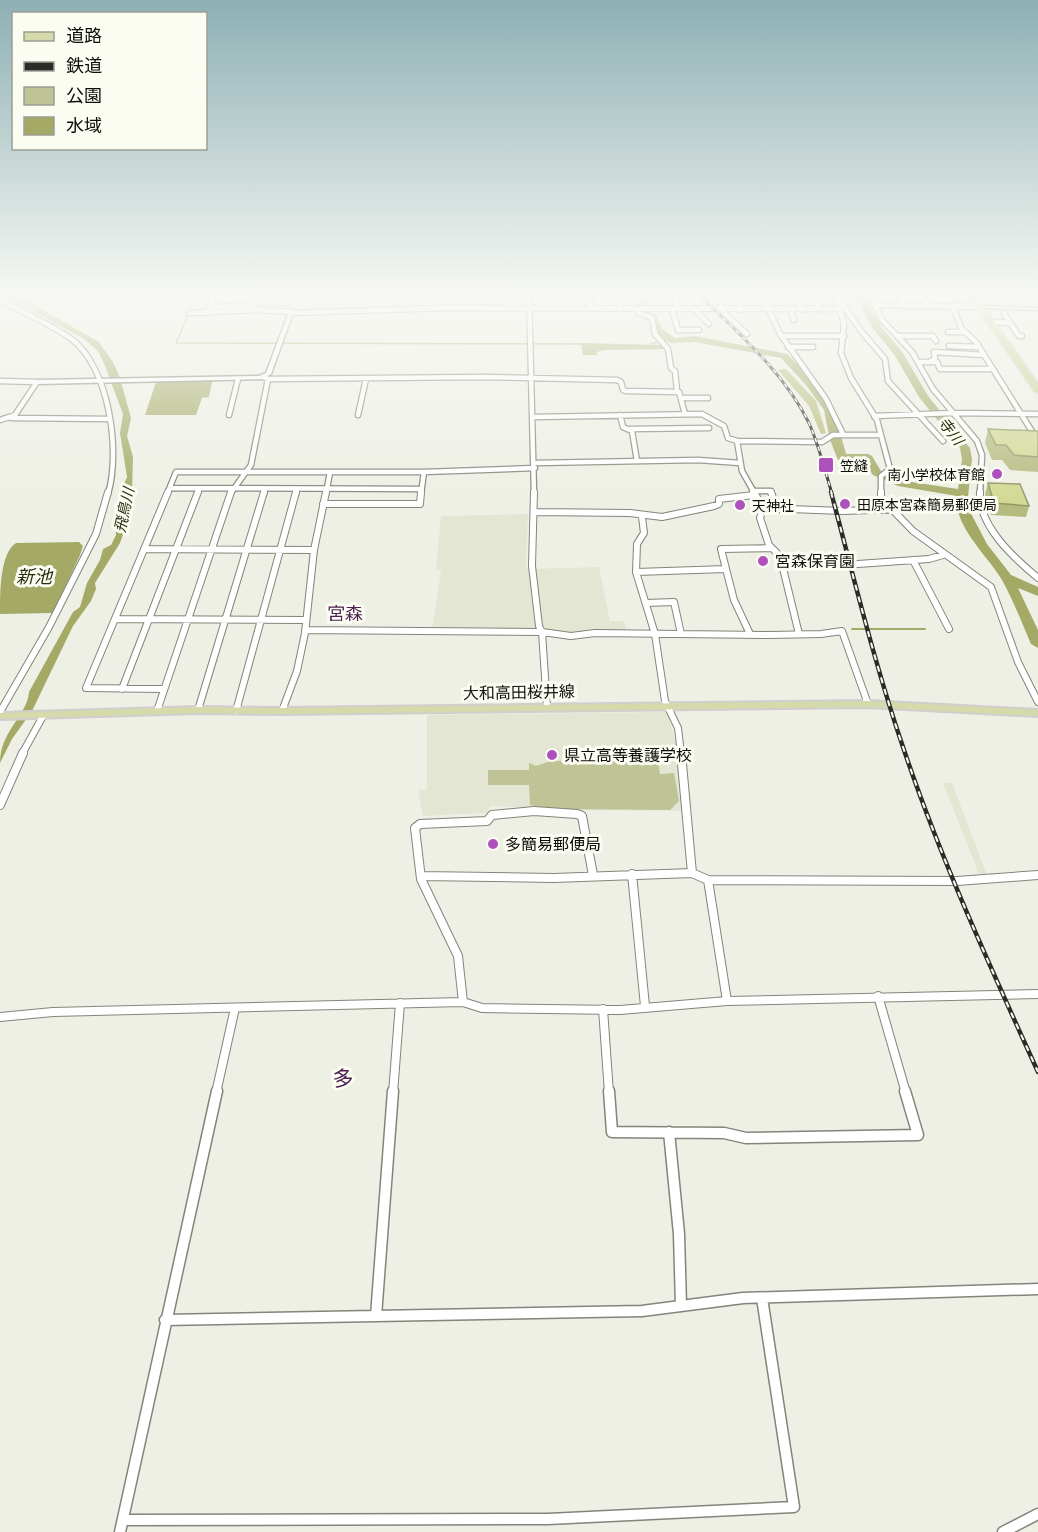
<svg xmlns="http://www.w3.org/2000/svg" width="1038" height="1532" font-family="'Titillium Web','Noto Sans JP',sans-serif">
	<style>
		.built { fill: #e4e6d4 }
		.green { fill: #bfc395 }
		.forest { fill: #b7bc77 }
		.water { fill: #a4aa65 }
		.lines { fill: none; stroke-linecap: round; stroke-linejoin: round }
		.stream-far1 { stroke: #a4aa65; stroke-width: 1.5 }
		.stream { stroke: #a4aa65; stroke-width: 2 }
		.river { fill: #a4aa65; fill-rule: evenodd }
		.minor-far3-casing { stroke: #83847a; stroke-width: 7 }
		.minor-far2-casing { stroke: #83847a; stroke-width: 8 }
		.minor-far1-casing { stroke: #83847a; stroke-width: 10 }
		.minor-casing { stroke: #83847a; stroke-width: 13 }
		.tertiary-casing { stroke: #83847a; stroke-width: 3 }
		.primary-casing { stroke: #cfcfce; stroke-width: 4 }
		.trunk-casing { stroke: #cfcfce; stroke-width: 3 }
		.minor-far3 { stroke: #fff; stroke-width: 4.5 }
		.minor-far2 { stroke: #fff; stroke-width: 6 }
		.minor-far1 { stroke: #fff; stroke-width: 8 }
		.minor { stroke: #fff; stroke-width: 10 }
		.tertiary { fill: #fff; fill-rule: evenodd }
		.primary { fill: #d6d9aa; fill-rule: evenodd }
		.trunk { fill: #c8cc8e; fill-rule: evenodd }
		.rail-far1-casing { stroke: #2b2c28; stroke-width: 3 }
		.rail-casing { stroke: #2b2c28; stroke-width: 4.5 }
		.rail-far1 { stroke: #fcfdf2; stroke-width: 1.5; stroke-dasharray: 4.5; stroke-linecap: butt }
		.rail { stroke: #fcfdf2; stroke-width: 2; stroke-dasharray: 6; stroke-linecap: butt }
		.wall { fill: #b5ba7e }
		.building { fill: #d2d892; stroke: #939766; stroke-width: 1.5 }
		.poi-dot { fill: #ae51bc; stroke: #fcfdf2; stroke-width: 2 }
		.labels { text-anchor: middle; dominant-baseline: central; stroke-width: 6; stroke-linejoin: round; paint-order: stroke }
		.far-poi-label { font-size: 14px; fill: #0d0d0a; stroke: #fcfdf2; text-anchor: start }
		.far-water-label { font-size: 15px; font-style: italic; fill: #2b2d0e; stroke: #fcfdf2 }
		.poi-label { font-size: 16px; fill: #0d0d0a; stroke: #fcfdf2; text-anchor: start }
		.street-label { font-size: 16px; fill: #0d0d0a; stroke: #fcfdf2 }
		.water-label { font-size: 18px; font-style: italic; fill: #2b2d0e; stroke: #fcfdf2 }
		.neighbourhood-label { font-size: 18px; fill: #4d2154; stroke: #fcfdf2 }
		.near-neighbourhood-label { font-size: 21px; fill: #4d2154; stroke: #fcfdf2 }
	</style>
	<rect width="100%" height="100%" fill="#eef0e5"/>
	<path class="built" d="M528 514 526 569 599 567 610 621H624L627 632 570 633 532 628 432 629 441 571 436 569 441 516Z
		M667 712 676 745 684 811 575 810 490 806 487 813 423 816 418 790 427 789V715Z
		M943 783H952L987 875 979 874Z"/>
	<path class="green" d="M658 760 660 774 674 773 679 801 670 810 550 809 530 805 529 785H488V770H529V763L536 766 551 761Z"/>
	<path class="forest" d="M786 369 816 401 826 433 821 434 809 406 778 370Z"/>
	<path class="water" d="M0 293H13L99 342 113 362 120 378 131 418 127 436 133 457 132 491 125 507V529L120 543 95 583 96 589 91 601 73 626 32 711 12 739 0 763C0 731 27 716 29 692L73 612 80 607 87 583 100 560 103 549 111 545 116 535 115 519 121 491 127 477 120 433 123 414 105 366 98 351 84 339Z
		M581 343 662 345 665 349 603 350 597 352V355H583Z
		M212 381 209 397 202 398 196 415H145L156 382Z
		M79 542 83 546 80 555 53 613 0 614C0 592 0 553 16 543Z"/>
	<g class="lines">
		<path class="stream-far1" d="M190 293V312L176 343 582 344
			M950 293 959 302 957 309 965 330
			M978 342 998 372
			M650 344 670 339
			M1008 390 1038 435"/>
		<path class="stream" d="M852 629H925"/>
		<path class="river" d="M634 293H643L649 296 646 310 656 315 662 329 675 338 695 336 787 354 814 381 834 410 846 454H868L872 456 881 471 905 481 958 489 962 459 960 448 919 397 894 354 874 330 853 293H861L883 329 903 353 928 396 970 448 972 459 967 506 987 544 1011 575 1038 587V596L1018 588 1038 630V648L1031 644C1022 623 1013 600 1002 580 988 556 953 526 957 496L898 486 873 475 862 459 838 460 830 440 824 410 806 385 781 358 695 342 670 343 654 332 650 319 638 313 637 304 641 299Z"/>
		<defs>
			<path id="minor-far3" d="M311 293H331L330 298H450
				M507 293V308
				M529 293 534 494
				M589 293 590 308
				M617 293 620 308
				M674 293 677 309
				M718 293 723 312 747 334
				M736 293 741 310
				M761 293 780 334 826 399 843 434
				M794 293 802 310
				M812 293 820 309
				M835 293 844 324 841 353 851 378 877 420 890 469 881 476V494
				M835 293 861 331 885 359 888 381 943 441
				M869 293 882 320 912 352 933 389 977 441 982 455 980 494
				M897 293 905 306
				M920 293 929 306
				M267 294H289
				M0 300C23 312 48 323 70 338 109 365 121 451 108 494
				M876 305 980 307
				M210 307 213 293
				M953 307 961 328 976 342 1038 441
				M636 309 639 313 652 318 655 334 668 349 671 368 675 371 677 391
				M672 309 678 330H699
				M694 309 709 324
				M790 310 794 320
				M189 313 258 310 293 312
				M207 313 210 307 256 305 257 302 289 303
				M291 313 444 308 841 309
				M1004 313 1010 323
				M990 322 1010 323 1019 336H1022
				M948 332H964
				M783 336H844
				M897 336H933L936 341
				M949 346 979 347
				M788 347H813
				M931 361 935 359 934 352 984 355
				M918 362H937L940 369H992
				M263 377 268 379 483 377 617 380 621 382 623 390 626 391 679 392 685 414
				M0 381 37 382
				M681 398H708
				M229 415 238 379
				M358 415 366 379
				M620 415 623 427 632 431 637 461
				M874 416 953 413 1038 414
				M534 417 702 414 724 426 728 438 737 441 822 442 833 435H880
				M11 418 110 419
				M0 420 15 415 37 382
				M630 429 709 428
				M737 441 742 471 755 494
				M535 463 698 460 740 463
				M170 488 421 489
				M752 491H771L772 494
				M167 494 176 472H424L535 468
				M197 494 199 489
				M230 494 251 465 268 379
				M264 494 265 489
				M296 494 297 489
				M326 494 330 472
				M421 494 424 472"/>
			<path id="minor-far2" d="M534 492 532 566 539 626 542 632 547 707
				M754 492 763 508 843 511 979 506
				M771 492 777 510
				M881 492V498L913 531 991 587 1018 662 1038 702
				M980 492C978 526 1014 558 1038 578
				M323 504H420L421 492
				M763 508 760 518 769 545 780 556 799 634
				M535 512 630 513 662 517 714 506 719 504V499L754 495
				M642 517 644 533 637 544 636 572 655 634 665 701 678 728 681 754
				M144 549 314 550
				M913 560 949 629
				M858 564 929 559 943 555
				M726 569 721 549 771 548
				M636 572 726 569 734 600 750 634
				M646 603 674 602 681 634
				M115 619 306 620
				M305 630 542 632 571 636 595 633 770 635 821 634 842 631 868 704
				M122 689 198 492
				M163 689 86 688 168 492
				M198 710 264 492
				M157 711 231 492
				M236 711 296 492
				M282 711 297 671 305 633 314 550 326 492
				M0 712 49 627 96 534 108 492
				M22 754 43 716"/>
			<path id="minor-far1" d="M681 753 692 873
				M0 805 23 753
				M632 874 645 1006
				M421 876 554 878 692 873 708 880 957 881 1038 875
				M708 880 727 1001
				M878 996 906 1093
				M463 1002 458 956 421 879 415 828 420 824 487 821 492 815 534 811 577 814 582 816 593 875
				M603 1009 609 1093
				M0 1017 53 1012 463 1002 482 1008 620 1010 727 1001 1038 994
				M216 1093 235 1008
				M393 1093 400 1003"/>
			<path id="minor" d="M609 1091 612 1132 724 1133 746 1138 918 1135 905 1091
				M669 1132 679 1234 681 1306
				M376 1316 393 1091
				M165 1320 642 1311 743 1298 1038 1289
				M123 1520 548 1519 794 1507 762 1298
				M120 1532 217 1091
				M1003 1532 1038 1514"/>
			<path id="tertiary" d="M978 306 1038 308V310L980 308 978 307Z
				M289 312 293 313 271 374 262 379 37 384 34 382 37 380 259 376 266 373Z"/>
			<path id="primary" d="M868 701 1038 710V716L868 707 282 714 198 713 0 719V713L198 707 282 708Z"/>
			<path id="trunk" d="M967 293H974L1038 384V392H1035Z"/>
		</defs>
		<use href="#minor-far3" class="minor-far3-casing"/>
		<use href="#minor-far2" class="minor-far2-casing"/>
		<use href="#minor-far1" class="minor-far1-casing"/>
		<use href="#minor" class="minor-casing"/>
		<use href="#tertiary" class="tertiary-casing"/>
		<use href="#primary" class="primary-casing"/>
		<use href="#trunk" class="trunk-casing"/>
		<use href="#minor-far3" class="minor-far3"/>
		<use href="#minor-far2" class="minor-far2"/>
		<use href="#minor-far1" class="minor-far1"/>
		<use href="#minor" class="minor"/>
		<use href="#tertiary" class="tertiary"/>
		<use href="#primary" class="primary"/>
		<use href="#trunk" class="trunk"/>
		<defs>
			<path id="rail-far1" d="M697 293C737 332 784 372 809 423 819 446 825 470 832 494"/>
			<path id="rail" d="M831 492C854 578 875 666 904 750 941 860 990 966 1038 1072"/>
		</defs>
		<use href="#rail-far1" class="rail-far1-casing"/>
		<use href="#rail" class="rail-casing"/>
		<use href="#rail-far1" class="rail-far1"/>
		<use href="#rail" class="rail"/>
	</g>
	<path class="wall" d="M988 429 1038 431V472L1010 470 1002 460H992L985 443Z
		M988 483 1029 506 1026 517 991 515 985 494Z"/>
	<path class="building" d="M988 429 1038 431V457L1014 455 1006 445H996Z
		M988 483 1020 484 1029 506 994 503Z"/>
	<linearGradient id="sky" x2="0" y2="1"><stop stop-color="#8db0b4"/><stop offset="0.58" stop-color="#f7f8f3"/><stop offset="1" stop-color="#f7f8f3" stop-opacity="0"/></linearGradient>
	<rect width="1038" height="507" fill="url(#sky)"/>
	<g class="poi-dot">
		<rect x="818" y="457" width="16" height="16" rx="3"/>
		<circle cx="997" cy="474" r="6"/>
		<circle cx="845" cy="504" r="6"/>
		<circle cx="740" cy="505" r="6"/>
		<circle cx="763" cy="561" r="6"/>
		<circle cx="552" cy="755" r="6"/>
		<circle cx="493" cy="844" r="6"/>
	</g>
	<g class="labels">
		<g class="far-poi-label">
			<text x="840" y="465">笠縫</text>
			<text x="985" y="474" text-anchor="end">南小学校体育館</text>
			<text x="857" y="504">田原本宮森簡易郵便局</text>
			<text x="752" y="505">天神社</text>
		</g>
		<g class="far-water-label">
			<text transform="translate(951 431) rotate(52)">寺川</text>
			<text transform="translate(124 510) rotate(-78)">飛鳥川</text>
		</g>
		<g class="poi-label">
			<text x="775" y="561">宮森保育園</text>
			<text x="564" y="755">県立高等養護学校</text>
			<text x="505" y="844">多簡易郵便局</text>
		</g>
		<g class="street-label">
			<text transform="translate(519 692) rotate(-1)">大和高田桜井線</text>
		</g>
		<g class="water-label">
			<text x="34" y="576">新池</text>
		</g>
		<g class="neighbourhood-label">
			<text x="345" y="613">宮森</text>
		</g>
		<g class="near-neighbourhood-label">
			<text x="343" y="1078">多</text>
		</g>
	</g>
	<rect x="12" y="12" width="195" height="138" fill="#fcfdf2" stroke="#9c9d95" stroke-width="1.5"/>
	<rect x="24" y="32" width="30" height="9" fill="#d6d9aa" stroke="#9c9d95" stroke-width="1.5"/>
	<text x="66" y="42" font-size="18" fill="#0d0d0a">道路</text>
	<rect x="24" y="62" width="30" height="9" fill="#2b2c28" stroke="#9c9d95" stroke-width="1.5"/>
	<text x="66" y="72" font-size="18" fill="#0d0d0a">鉄道</text>
	<rect x="24" y="87" width="30" height="18" fill="#bfc395" stroke="#9c9d95" stroke-width="1.5"/>
	<text x="66" y="102" font-size="18" fill="#0d0d0a">公園</text>
	<rect x="24" y="117" width="30" height="18" fill="#a4aa65" stroke="#9c9d95" stroke-width="1.5"/>
	<text x="66" y="132" font-size="18" fill="#0d0d0a">水域</text>
</svg>
